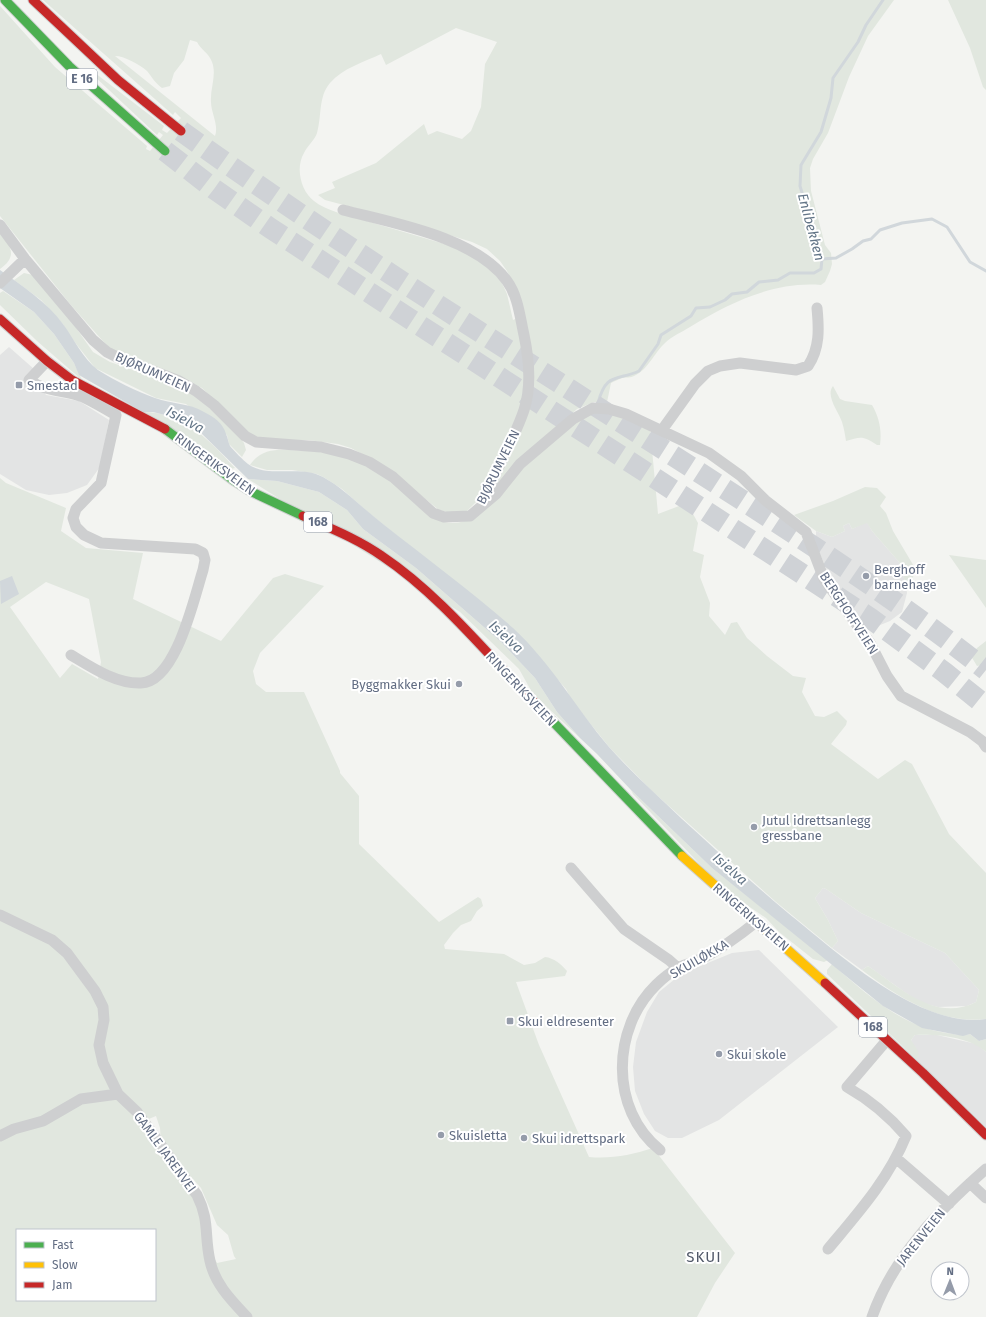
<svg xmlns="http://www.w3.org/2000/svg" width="986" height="1317" font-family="'Fira Sans',sans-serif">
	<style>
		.built { fill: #e3e4e4 }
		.green { fill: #e1e7df; fill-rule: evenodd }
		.water { fill: #d1d7db }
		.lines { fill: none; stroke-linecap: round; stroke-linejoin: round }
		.stream { stroke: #d1d7db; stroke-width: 3 }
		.highway-tunnel { stroke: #cfd2d6; stroke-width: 21; stroke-dasharray: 21 10; stroke-linecap: butt }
		.fast-casing { stroke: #ced0d0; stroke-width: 11 }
		.slow-casing { stroke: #ced0d0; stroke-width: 11 }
		.jam-casing { stroke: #ced0d0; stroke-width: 11 }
		.street { stroke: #cecfd0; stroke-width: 11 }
		.fast { stroke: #4caf50; stroke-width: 9 }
		.slow { stroke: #ffc107; stroke-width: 9 }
		.jam { stroke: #c62828; stroke-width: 9 }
		.poi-dot { fill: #959caa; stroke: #fff; stroke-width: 1.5 }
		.labels { text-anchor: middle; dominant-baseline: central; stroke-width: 4; stroke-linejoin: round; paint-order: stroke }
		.shield { fill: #fff; stroke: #9199a8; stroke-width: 1 }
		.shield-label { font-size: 12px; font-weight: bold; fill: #626d83 }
		.street-label { font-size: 13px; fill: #626d83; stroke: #fff }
		.poi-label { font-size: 13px; fill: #626d83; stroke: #fff; text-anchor: start }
		.water-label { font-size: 14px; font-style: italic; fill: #637587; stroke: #fff }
		.quarter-label { font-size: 15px; letter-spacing: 1px; fill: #505868; stroke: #fff }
	</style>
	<rect width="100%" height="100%" fill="#f3f4f1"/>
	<path class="built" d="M9 347 34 369 36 381 46 395 79 401 109 420 100 467 87 485 67 493 49 495 26 490 0 474V355Z
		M867 522 872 531 899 562 906 585 907 593 902 612 890 621 868 630 834 586 816 545V531L832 537 845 531 843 526 849 523 852 529Z
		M823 888 826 889 861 913 945 953 979 990 976 1002 967 1006 938 1007 922 1003 906 993 868 966 862 970 832 948 838 941 828 920 815 898Z
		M759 950 838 1027 719 1120 682 1138H668L655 1131 644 1114 635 1091 633 1067 636 1042 647 1012 659 992 681 974 732 953Z
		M915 1035H937L972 1043 978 1045 986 1052V1127L916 1059 911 1040Z"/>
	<path class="green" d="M43 0H894L868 36 849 77 828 133 813 159 810 168 811 191 825 245 831 253 832 264 830 271 825 282 821 285C774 281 729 303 690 327 682 332 672 336 665 343 654 353 648 370 634 376 631 378 626 377 622 378 619 379 615 381 611 383L607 402H594L577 409 549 434 495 491 488 482 478 500 466 512 451 513 439 510 384 466 351 448 338 444 308 440H276L251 436 202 388 182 378 122 354 110 348 102 340 70 304 0 216V6L55 67 147 146 146 149 150 151 163 135 159 132 157 135 93 75 95 73 164 126 162 130 167 133 181 118 175 112 173 115ZM456 28 497 42 485 64 481 107 471 131 462 139 437 131 428 135 424 124 376 163 332 182 335 188 318 195 325 200 400 220 472 242 487 249 500 261 507 271 516 290 522 316 513 320 507 294 502 283 484 262 448 245 336 212C328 209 320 206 314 201 301 191 295 168 304 153 307 146 315 140 317 133 322 116 318 97 330 83 343 68 364 62 381 54L386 65ZM190 40 197 42C201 50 209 53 212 62 217 75 210 88 211 102 211 113 219 125 215 136L115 56C124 56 139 64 147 71 152 77 155 83 162 88L170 86 174 73 184 60Z
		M948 0H986V90L983 87 970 48Z
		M0 231C11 247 18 256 0 269Z
		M24 273 33 275 74 325 93 352 110 362 177 385 195 396 224 420 237 434 244 443 246 450 242 457 229 444 227 435 186 404 156 398 95 368 70 336 63 324 41 300 14 280Z
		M3 291 34 312 54 334 74 363 82 380 37 341 0 305V293Z
		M833 386 840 399 845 401 872 405C879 417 882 430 880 445H877C864 436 861 436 846 441 845 435 844 428 842 422 839 412 825 396 833 386Z
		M602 411 650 428 658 514 687 503 698 523 693 551 704 555 700 577 710 603 709 616 725 635 731 623 737 622 747 638 767 656 793 676 806 678 802 692 815 716 824 717 837 711 847 721 846 725 831 744 878 779 905 760 912 764 949 834 986 873V1019C941 1025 896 996 862 970L868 966C900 987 935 1023 976 1002L979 990 945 953 861 913 826 889 823 888 815 898 828 920 838 941 832 948 776 902 651 790 610 748 572 701 566 689 514 630 369 513 342 489 325 478 317 474 292 470H267L250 465C259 451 273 449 290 450 315 451 343 453 366 466 375 470 384 476 392 482 414 500 433 531 465 521L582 415Z
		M143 412C184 412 210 441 235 468L231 469Z
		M0 478 6 483 66 508 61 531 86 548 143 553 133 599 221 641 273 578 285 574 324 586 260 653 253 671 256 684 266 692H304L340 771V773L359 796V844L439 922 478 897 481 899 483 906 477 911 471 921 461 925 453 933 444 945 445 949 504 954 524 965 535 963 545 957C554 958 561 964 567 971L565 976 516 982 539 1045 589 1157C612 1159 631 1155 653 1148L735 1253 715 1283 697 1317H0ZM46 582 89 599 101 662 98 679 72 664 60 678 10 607ZM156 1116 160 1128 161 1141 185 1175 193 1179 201 1188 217 1225 228 1235 234 1256 236 1259 217 1263 203 1237 200 1213 192 1196 139 1123ZM17 1230H155V1300H17Z
		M248 479 277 481 319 492 347 510 363 529 416 568 501 642 535 678 557 712 580 738 533 694 519 669 460 612Z
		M865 487 877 488 886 497 880 506 886 513 893 531 915 568 914 575 909 584 906 585 899 562 872 531 867 523 852 529 849 523 843 526 845 531 832 537 816 531 794 515 833 501Z
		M949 555 986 560V608Z
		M986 641V664L977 666 971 656 977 648Z
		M631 790 712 868 828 960 824 962 813 959 779 932 766 918 738 899 712 877 633 794Z
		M832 964C865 993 901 1026 946 1033 955 1034 962 1036 970 1034L979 1041 986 1039V1052C969 1037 938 1034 915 1035L911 1040 918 1051 919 1056 916 1059 827 974V970Z"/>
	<path class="water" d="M0 270C22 286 47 302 63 324 74 339 83 359 98 370 115 381 136 391 155 398 172 404 189 403 204 412 214 417 223 423 226 434 228 438 228 442 230 446 234 451 243 460 248 464 269 479 300 464 323 477 345 489 362 508 383 524 426 558 471 591 513 628 551 663 576 708 609 747 632 773 658 796 682 819 717 851 752 883 788 913 837 952 919 1029 986 1019V1039L979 1041 970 1034 963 1036 922 1028 883 1006 712 868 631 790 597 754 580 738 557 712 535 678 501 642 416 568 363 529 347 510 319 492 277 481 248 479 198 430 169 416 153 412H143L79 375 74 363 54 334 34 312 0 288Z
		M12 576 19 594 1 604 0 581Z"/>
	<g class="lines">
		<path class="stream" d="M822 259 836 258 852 249 863 241 871 239 880 230 902 223 932 219 947 227 970 262 986 271
			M598 403C606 372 617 381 639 371L658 344 661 335 691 316 696 308 710 307 725 300 732 294 747 292 759 282 778 280 790 273H814L821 269 822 259 800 186 801 165 821 132 831 98 833 78 858 42 866 25 883 0"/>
		<path class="highway-tunnel" d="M181 131C348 251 525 360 697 471 796 535 895 597 986 670
			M165 151 214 189 270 228 870 618 944 672 986 706"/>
		<defs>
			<path id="fast" d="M5 0 69 66 165 151
				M165 429 233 480 252 492 303 516
				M535 703 682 856"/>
			<path id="slow" d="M682 856 825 983"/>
			<path id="jam" d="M33 0 118 80 181 131
				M0 319 47 361 72 380 165 429
				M303 516C330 528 358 539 382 556 440 595 486 653 535 703
				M825 983 923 1073 986 1135"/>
		</defs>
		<use href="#fast" class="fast-casing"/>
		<use href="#slow" class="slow-casing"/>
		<use href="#jam" class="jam-casing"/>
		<path class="street" d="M343 210C392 223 476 237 507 281 518 296 520 317 524 335 529 359 532 386 524 410 513 443 493 472 483 505
			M0 225 25 259 93 340 107 352 119 358 179 381 196 391 214 405 245 436 256 442 321 447 349 454 369 462 393 477 433 513 444 517 470 516 496 494 520 464 573 419 593 408 609 409 626 414 709 453 741 476 765 500 806 532 824 579 870 643 887 676 901 696 970 732 982 741 986 747
			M0 283 25 259
			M47 361 29 380C47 393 64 389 83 397 94 402 105 409 116 415L101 483 76 509 73 518 76 527 84 535 101 543 195 549 203 553 205 560 203 570C194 598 176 682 141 683 116 684 91 667 71 655
			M662 430 695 384 708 371 720 366 740 363 796 370 808 366C820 348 819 329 817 308
			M571 868 624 929 669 960 678 968
			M0 915 52 940 67 953 95 991 103 1007 104 1020 99 1045 103 1063 118 1094 137 1112 197 1195C210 1221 204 1235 210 1261 215 1284 231 1300 247 1317
			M0 1136 14 1129 43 1121 81 1099 118 1094
			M660 1150C609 1109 612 1028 656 985 662 979 671 972 678 968 686 964 695 962 703 958 722 948 740 935 756 922
			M897 1159 949 1204
			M970 1183 986 1198
			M828 1249C858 1213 888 1180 906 1136 889 1116 870 1100 847 1087L887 1040
			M872 1317C893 1257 939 1210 986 1169"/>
		<use href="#fast" class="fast"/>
		<use href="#slow" class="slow"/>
		<use href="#jam" class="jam"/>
	</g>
	<g class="poi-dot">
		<rect x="15" y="381" width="8" height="8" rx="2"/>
		<circle cx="866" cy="576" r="4"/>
		<circle cx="459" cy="684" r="4"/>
		<circle cx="754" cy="827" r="4"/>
		<rect x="506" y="1017" width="8" height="8" rx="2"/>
		<circle cx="719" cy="1054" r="4"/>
		<circle cx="441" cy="1135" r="4"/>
		<circle cx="524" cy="1138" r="4"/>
	</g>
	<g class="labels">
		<g class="shield">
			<rect x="67" y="69" width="30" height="20" rx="3"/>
			<rect x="304" y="512" width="28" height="20" rx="3"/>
			<rect x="859" y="1017" width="28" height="20" rx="3"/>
		</g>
		<g class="shield-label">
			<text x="82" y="79">E 16</text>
			<text x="318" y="522">168</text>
			<text x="873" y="1027">168</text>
		</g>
		<g class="street-label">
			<text transform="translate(153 372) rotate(24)">BJØRUMVEIEN</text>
			<text transform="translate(215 464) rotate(36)">RINGERIKSVEIEN</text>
			<text transform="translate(498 467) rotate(-64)">BJØRUMVEIEN</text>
			<text transform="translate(849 613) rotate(57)">BERGHOFFVEIEN</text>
			<text transform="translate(521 689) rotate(47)">RINGERIKSVEIEN</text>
			<text transform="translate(751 917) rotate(41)">RINGERIKSVEIEN</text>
			<text transform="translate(699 959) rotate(-30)">SKUILØKKA</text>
			<text transform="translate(165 1152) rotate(54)">GAMLE JARENVEI</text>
			<text transform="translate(921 1237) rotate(-51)">JARENVEIEN</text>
		</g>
		<g class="poi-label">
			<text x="27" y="385">Smestad</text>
			<text x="874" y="569">Berghoff<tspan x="874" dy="15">barnehage</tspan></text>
			<text x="451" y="684" text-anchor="end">Byggmakker Skui</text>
			<text x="762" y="820">Jutul idrettsanlegg<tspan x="762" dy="15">gressbane</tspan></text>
			<text x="518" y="1021">Skui eldresenter</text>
			<text x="727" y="1054">Skui skole</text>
			<text x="449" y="1135">Skuisletta</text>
			<text x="532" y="1138">Skui idrettspark</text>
		</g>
		<g class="water-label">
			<text transform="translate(811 227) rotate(75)">Enlibekken</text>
			<text transform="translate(185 420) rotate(28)">Isielva</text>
			<text transform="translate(506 637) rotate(42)">Isielva</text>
			<text transform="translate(730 869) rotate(41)">Isielva</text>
		</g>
		<g class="quarter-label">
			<text x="704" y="1257">SKUI</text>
		</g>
	</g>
	<rect x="16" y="1229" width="140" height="72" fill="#ffffff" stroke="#c0c5cd"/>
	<rect x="24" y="1242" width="20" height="6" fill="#4caf50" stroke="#c0c5cd"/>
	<text x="52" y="1249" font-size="12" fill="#626d83">Fast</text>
	<rect x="24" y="1262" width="20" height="6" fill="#ffc107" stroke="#c0c5cd"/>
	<text x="52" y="1269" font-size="12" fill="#626d83">Slow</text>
	<rect x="24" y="1282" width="20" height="6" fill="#c62828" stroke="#c0c5cd"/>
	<text x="52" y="1289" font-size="12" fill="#626d83">Jam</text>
	<g transform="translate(950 1281) rotate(1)"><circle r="19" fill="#ffffff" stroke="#c0c5cd"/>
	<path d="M0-3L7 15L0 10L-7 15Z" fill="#959caa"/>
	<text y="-6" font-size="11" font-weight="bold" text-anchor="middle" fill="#626d83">N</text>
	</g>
</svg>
